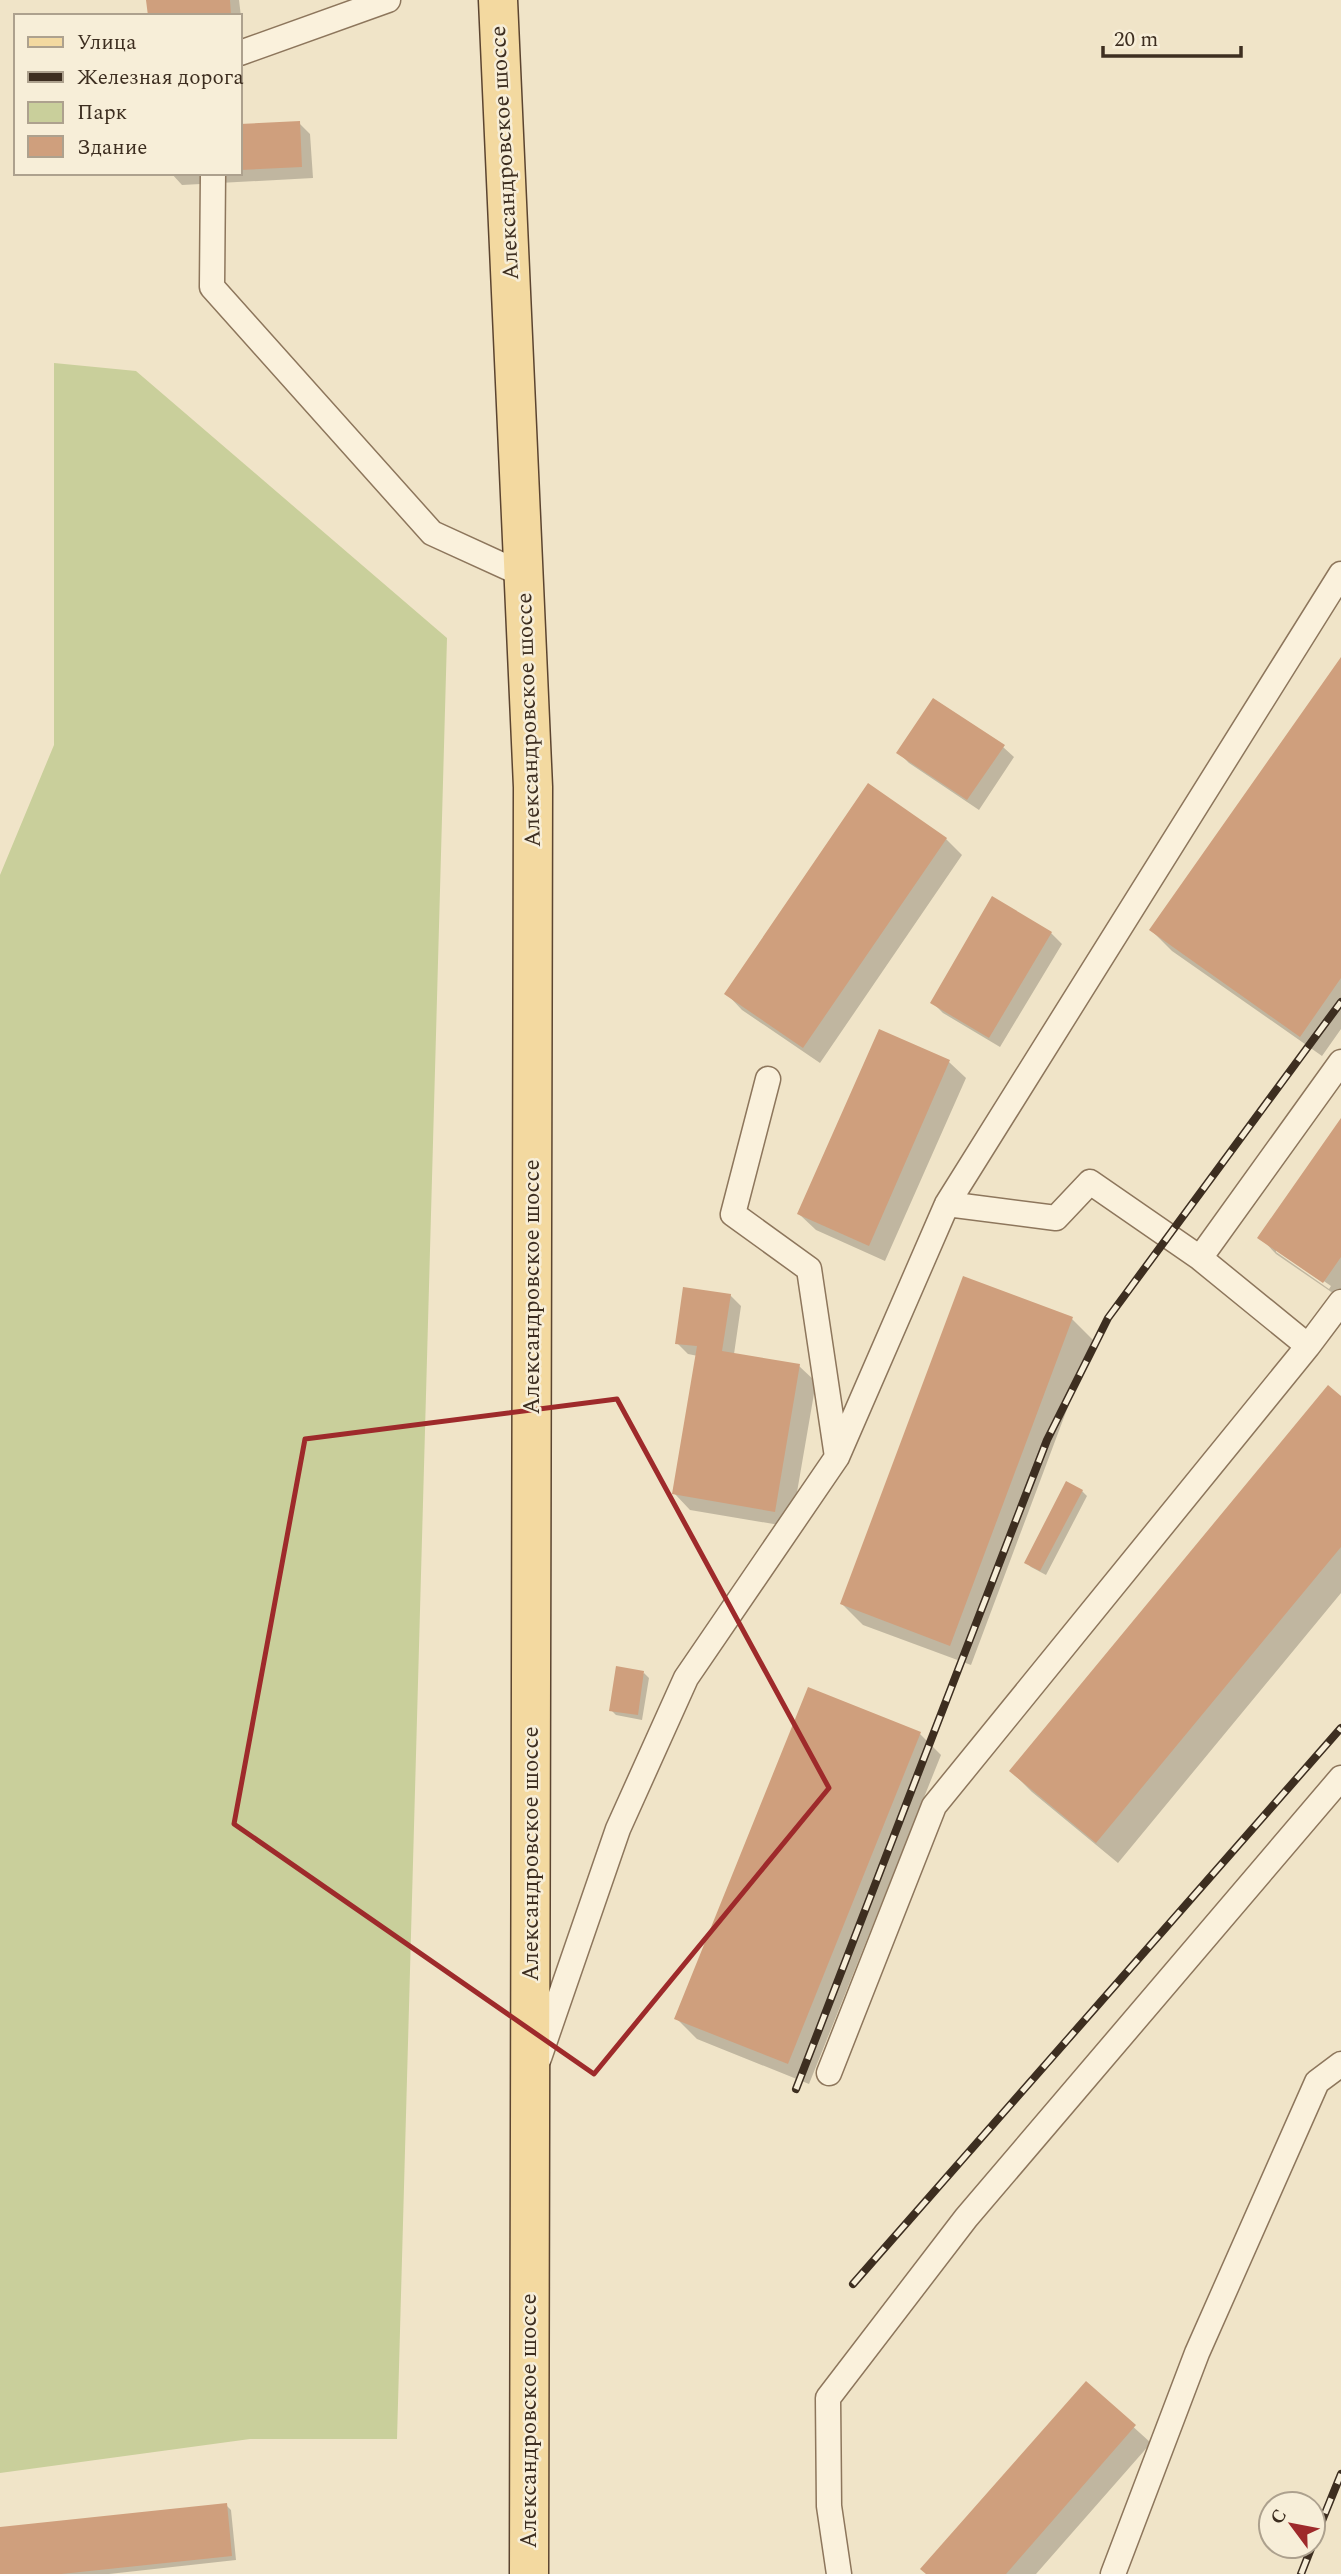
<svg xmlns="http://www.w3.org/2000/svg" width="1341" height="2574" font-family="Spectral,serif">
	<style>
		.green { fill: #c9cf9b }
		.shadow { fill: #0003; fill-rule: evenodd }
		.building { fill: #cf9f7d }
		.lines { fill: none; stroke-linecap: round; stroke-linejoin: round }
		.lane-casing { stroke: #8d765c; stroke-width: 27 }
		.primary-casing { stroke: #5b4430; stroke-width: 41 }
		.lane { stroke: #faf1dc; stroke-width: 24 }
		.primary { stroke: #f3d9a0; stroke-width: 38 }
		.rail-casing { stroke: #3d2e20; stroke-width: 8 }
		.rail { stroke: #f7eed8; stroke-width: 5; stroke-dasharray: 16; stroke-linecap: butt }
		.marked { fill: none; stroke: #9e2a2b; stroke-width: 5; stroke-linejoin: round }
		.labels { text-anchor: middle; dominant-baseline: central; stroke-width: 5; stroke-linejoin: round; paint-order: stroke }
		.street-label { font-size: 23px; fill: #3d2e20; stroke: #f7eed8 }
	</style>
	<rect width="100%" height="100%" fill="#f0e4c8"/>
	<path class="green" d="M54 363 136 371 447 638 397 2439H250L0 2473V875L54 745Z"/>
	<path class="shadow" d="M148 0H239L242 25 240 26V16H149Z
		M299 123 310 134 313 178 182 185 171 173H240V126Z
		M1341 660V1029L1322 1056 1172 951 1151 930Z
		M1003 747 1014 757 979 810 909 763 898 752Z
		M946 839 962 855 820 1063 742 1010 726 993Z
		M1051 933 1062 944 1000 1047 943 1013 932 1002Z
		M880 1031 949 1062 966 1078 885 1261 816 1230 799 1214Z
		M1341 1121V1297L1340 1298 1276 1254 1260 1237ZM1276 1248 1331 1286 1329 1289 1276 1252Z
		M730 1295 741 1306 734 1354 799 1366 816 1382 791 1527 690 1510 674 1493 698 1356 688 1354 677 1343Z
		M1072 1319 1093 1340 971 1665 863 1625 842 1604Z
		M1341 1398V1593L1118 1863 1032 1792 1011 1771Z
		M1082 1491 1087 1496 1046 1575 1031 1567 1026 1562Z
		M644 1673 649 1678 642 1720 616 1715 611 1710Z
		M920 1734 941 1755 809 2084 697 2039 676 2018Z
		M1086 2384 1151 2443 1036 2574H928Z
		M226 2505 231 2510 236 2560 109 2574H0V2529Z"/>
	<path class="building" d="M146 0H230L231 15 148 16Z
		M300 121 302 167 240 170V124Z
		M1341 657V978L1300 1037 1149 930Z
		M933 698 1005 745 967 800 896 753Z
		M868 783 947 838 803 1048 724 994Z
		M992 896 1052 932 989 1038 930 1003Z
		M879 1029 950 1060 869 1246 797 1214Z
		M1341 1118V1257L1323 1283 1257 1238Z
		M963 1276 1073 1317 950 1646 840 1604Z
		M683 1287 731 1294 722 1351 800 1364 775 1512 672 1494 697 1346 675 1344Z
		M1328 1385 1341 1396V1547L1096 1843 1009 1771Z
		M1066 1481 1083 1490 1040 1571 1024 1563Z
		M616 1666 644 1671 638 1715 609 1711Z
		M808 1687 921 1732 788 2064 674 2019Z
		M1086 2381 1136 2425 1006 2574H926L920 2569Z
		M227 2503 232 2556 61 2574H0V2527Z"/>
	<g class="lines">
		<defs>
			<path id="lane" d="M240 53 388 0
				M213 173 212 287 432 533 524 575
				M768 1079 733 1214 809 1269 837 1457
				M947 1204 1056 1218 1090 1182 1200 1258 1341 1062
				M1308 1346 1341 1302
				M539 2058 618 1829 686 1678 837 1457 947 1204 1341 574
				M829 2073 934 1806 1308 1346 1200 1258
				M839 2574 829 2506 828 2398 966 2218 1341 1778
				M1113 2574 1197 2353 1317 2082 1341 2064"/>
			<path id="primary" d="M498 0 533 787 529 2574"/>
		</defs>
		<use href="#lane" class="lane-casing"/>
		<use href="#primary" class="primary-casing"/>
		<use href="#lane" class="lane"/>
		<use href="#primary" class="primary"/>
		<defs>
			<path id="rail" d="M796 2089 1047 1440 1108 1318 1341 1002
				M853 2284 1341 1728
				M1313 2543 1341 2474
				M1301 2574 1312 2546"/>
		</defs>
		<use href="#rail" class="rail-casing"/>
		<use href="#rail" class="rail"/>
	</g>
	<path class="marked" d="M617 1399 829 1788 594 2074 234 1824 305 1439Z"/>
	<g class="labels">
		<g class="street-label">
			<text transform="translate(505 153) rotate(-93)">Александровское шоссе</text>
			<text transform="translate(529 720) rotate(-92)">Александровское шоссе</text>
			<text transform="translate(532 1287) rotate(-90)">Александровское шоссе</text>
			<text transform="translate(531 1854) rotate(-90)">Александровское шоссе</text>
			<text transform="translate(529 2421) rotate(-90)">Александровское шоссе</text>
		</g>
	</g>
	<rect x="14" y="14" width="228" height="161" fill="#f7eed8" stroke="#ada18e" stroke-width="2"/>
	<rect x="28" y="37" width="35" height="10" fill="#f3d9a0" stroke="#ada18e" stroke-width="2"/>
	<text x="77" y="49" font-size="21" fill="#3d2e20">Улица</text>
	<rect x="28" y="72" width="35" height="10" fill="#3d2e20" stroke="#ada18e" stroke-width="2"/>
	<text x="77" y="84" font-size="21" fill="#3d2e20">Железная дорога</text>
	<rect x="28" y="102" width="35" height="21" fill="#c9cf9b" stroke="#ada18e" stroke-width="2"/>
	<text x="77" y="119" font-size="21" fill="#3d2e20">Парк</text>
	<rect x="28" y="136" width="35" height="21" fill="#cf9f7d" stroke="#ada18e" stroke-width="2"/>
	<text x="77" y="154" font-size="21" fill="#3d2e20">Здание</text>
	<g transform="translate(1292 2525) rotate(302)"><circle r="33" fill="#f7eed8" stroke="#ada18e" stroke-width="2"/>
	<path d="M0-5L12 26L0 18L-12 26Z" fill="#9e2a2b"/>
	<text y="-10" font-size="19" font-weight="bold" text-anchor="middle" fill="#3d2e20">С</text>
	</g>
	<path d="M1103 46v10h138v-10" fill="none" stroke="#3d2e20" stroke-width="3.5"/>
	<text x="1114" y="46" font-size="21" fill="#3d2e20" stroke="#f7eed8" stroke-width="5" paint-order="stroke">20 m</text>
</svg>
